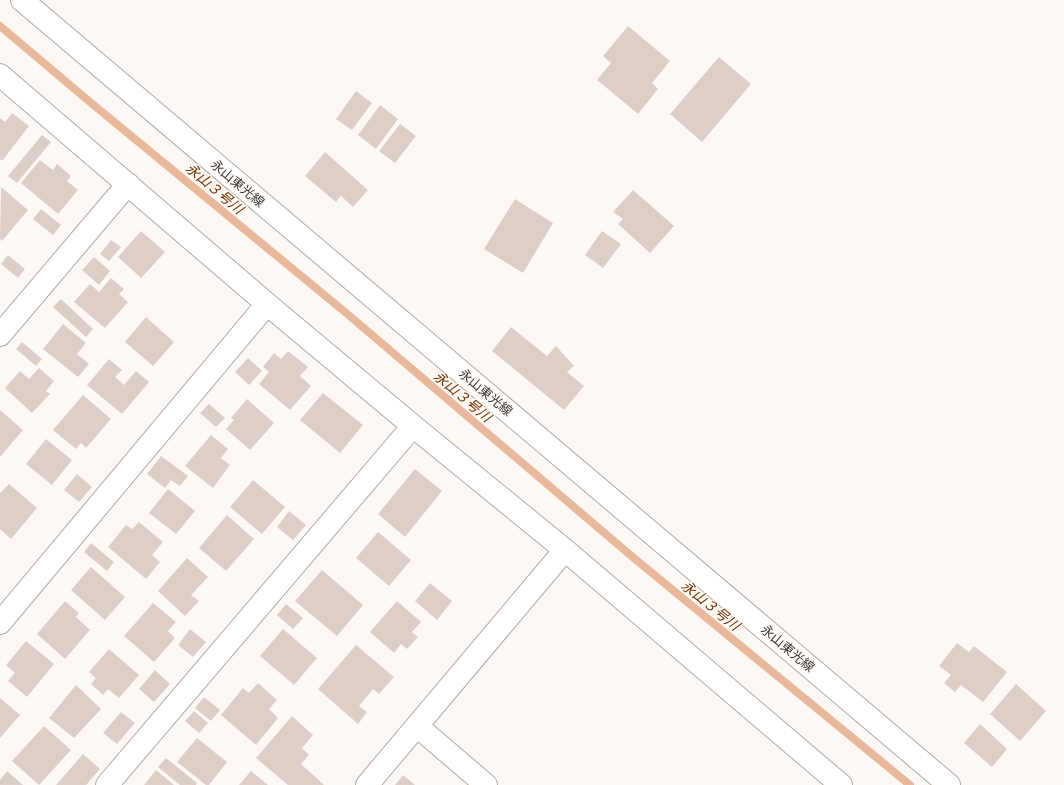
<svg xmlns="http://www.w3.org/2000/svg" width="1064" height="785" font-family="'Golos Text','Noto Sans JP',sans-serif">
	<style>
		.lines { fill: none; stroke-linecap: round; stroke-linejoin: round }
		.stream { stroke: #e8b99c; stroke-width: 8 }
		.building { fill: #ddcfc7 }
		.minor-casing { stroke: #b7a9a1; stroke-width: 24 }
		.minor { stroke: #fff; stroke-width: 22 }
		.labels { text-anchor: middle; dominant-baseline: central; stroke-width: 3; stroke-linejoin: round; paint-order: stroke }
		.street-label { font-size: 13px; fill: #3b3532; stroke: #fef8f5 }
		.water-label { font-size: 14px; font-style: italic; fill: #6e3505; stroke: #fef8f5 }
	</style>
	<rect width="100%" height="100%" fill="#fef8f5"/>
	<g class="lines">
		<path class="stream" d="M0 26 90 102 345 312 635 559 910 785"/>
	</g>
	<path class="building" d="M628 26 670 61 652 83 658 89 638 114 597 80 611 63 603 56Z
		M719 57 751 84 702 142 670 114Z
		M356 91 372 103 352 130 336 119Z
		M380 105 398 119 376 149 358 135Z
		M12 113 29 126 2 161 0 159V118L5 122Z
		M400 124 416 136 395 163 379 151Z
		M42 135 51 142 17 183 8 176Z
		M325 152 368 190 353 207 341 196 336 202 305 176Z
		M40 160 53 170 57 164 71 176 67 181 78 190 58 214 21 183Z
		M1 187 28 210 2 241 0 239Z
		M633 190 674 226 650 253 618 224 623 219 613 212Z
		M515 199 553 223 523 273 484 249Z
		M41 209 61 225 53 235 33 219Z
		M141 231 165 252 141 278 118 257Z
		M602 231 621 244 603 268 585 255Z
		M111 240 121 247 109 261 100 254Z
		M8 255 25 269 18 278 1 264Z
		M94 257 110 271 99 285 82 270Z
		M111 278 124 289 119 294 128 302 105 328 74 302 90 284 99 292Z
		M61 299 93 329 86 337 53 307Z
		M146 317 174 342 153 366 125 342Z
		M63 324 86 343 77 354 89 364 78 377 43 349Z
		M511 327 547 356 556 346 574 366 567 372 584 386 564 410 492 351Z
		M22 342 42 359 36 366 16 349Z
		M288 351 308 367 300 376 311 386 290 410 259 384 269 372 263 367 274 353 281 359Z
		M248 358 262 371 249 385 235 372Z
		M109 359 122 370 115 377 124 385 136 371 149 382 122 414 87 385Z
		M39 368 54 381 46 391 50 394 32 413 5 388 20 371 29 379Z
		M323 393 363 425 340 453 300 420Z
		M83 395 111 419 86 448 81 443 76 449 53 430Z
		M247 399 274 423 250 450 226 429 234 420 231 418Z
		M209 404 225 418 216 427 200 413Z
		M0 410 23 430 0 457Z
		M211 435 228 449 221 458 230 465 213 488 185 466Z
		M46 439 72 460 52 485 26 464Z
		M161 456 188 476 180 486 171 480 165 488 147 474Z
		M415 469 442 491 405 537 378 514Z
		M77 474 92 487 79 502 64 490Z
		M253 480 285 507 262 534 230 507Z
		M9 484 37 508 11 539 0 529V493Z
		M168 489 195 511 176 534 149 513Z
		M289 511 306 525 293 540 277 527Z
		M227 515 254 539 226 571 199 548Z
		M139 522 163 542 152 555 160 562 146 579 108 547 126 525 132 529Z
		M378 532 411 560 389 586 356 558Z
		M91 543 114 562 107 571 84 552Z
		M187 558 208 577 191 595 199 601 185 616 158 591Z
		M91 567 125 597 105 620 71 590Z
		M322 570 363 605 337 636 295 601Z
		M430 583 452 601 437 620 415 601Z
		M65 601 79 613 76 617 90 630 65 659 37 634Z
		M397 601 421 622 412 632 418 637 407 649 401 644 394 653 370 632Z
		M153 603 176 622 168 631 175 638 154 662 124 636Z
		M286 604 303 618 293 629 277 615Z
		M190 629 206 642 193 657 178 645Z
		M283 629 317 658 294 685 260 656Z
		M26 641 54 664 27 697 8 681 15 673 6 665Z
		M957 643 969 652 974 646 1007 672 983 702 961 685 955 692 944 683 951 675 939 666Z
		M356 645 394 677 379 694 373 689 359 706 367 712 358 724 318 689Z
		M109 649 139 675 119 698 108 689 103 695 91 684 96 678 89 672Z
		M155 670 170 684 154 702 139 689Z
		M258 683 277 700 269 709 278 718 256 745 221 715 243 688 249 693Z
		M1016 684 1046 711 1020 741 990 714Z
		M76 685 101 709 74 738 49 718Z
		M204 697 220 710 211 721 195 708Z
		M0 698 20 715 0 738Z
		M194 711 208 723 199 733 185 721Z
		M121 712 135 723 117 744 103 733Z
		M292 716 313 735 302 748 309 755 301 764 324 785H288L256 758Z
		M980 724 1007 749 992 767 964 743Z
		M44 726 71 750 39 785 12 761Z
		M197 738 227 762 209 785H206L177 762Z
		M83 754 100 769 86 785H56Z
		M166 758 197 783 196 785H180L158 767Z
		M156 770 174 785H144Z
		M7 771 23 785H0V780Z
		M251 771 268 785H239Z
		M403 775 415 785H395Z"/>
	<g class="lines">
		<defs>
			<path id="minor" d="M22 0 949 785
				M0 75 267 304 413 426 565 550 841 785
				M0 335 128 184
				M0 623 267 304
				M417 726 486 785
				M107 785 413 426
				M367 785 565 550"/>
		</defs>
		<use href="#minor" class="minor-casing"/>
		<use href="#minor" class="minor"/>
	</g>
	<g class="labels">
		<g class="street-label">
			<text transform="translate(238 183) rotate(40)">永山東光線</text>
			<text transform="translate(486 392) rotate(40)">永山東光線</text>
			<text transform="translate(788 648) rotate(40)">永山東光線</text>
		</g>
		<g class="water-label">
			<text transform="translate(215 188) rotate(40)">永山３号川</text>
			<text transform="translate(463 396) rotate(40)">永山３号川</text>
			<text transform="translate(711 605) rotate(39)">永山３号川</text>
		</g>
	</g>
</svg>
